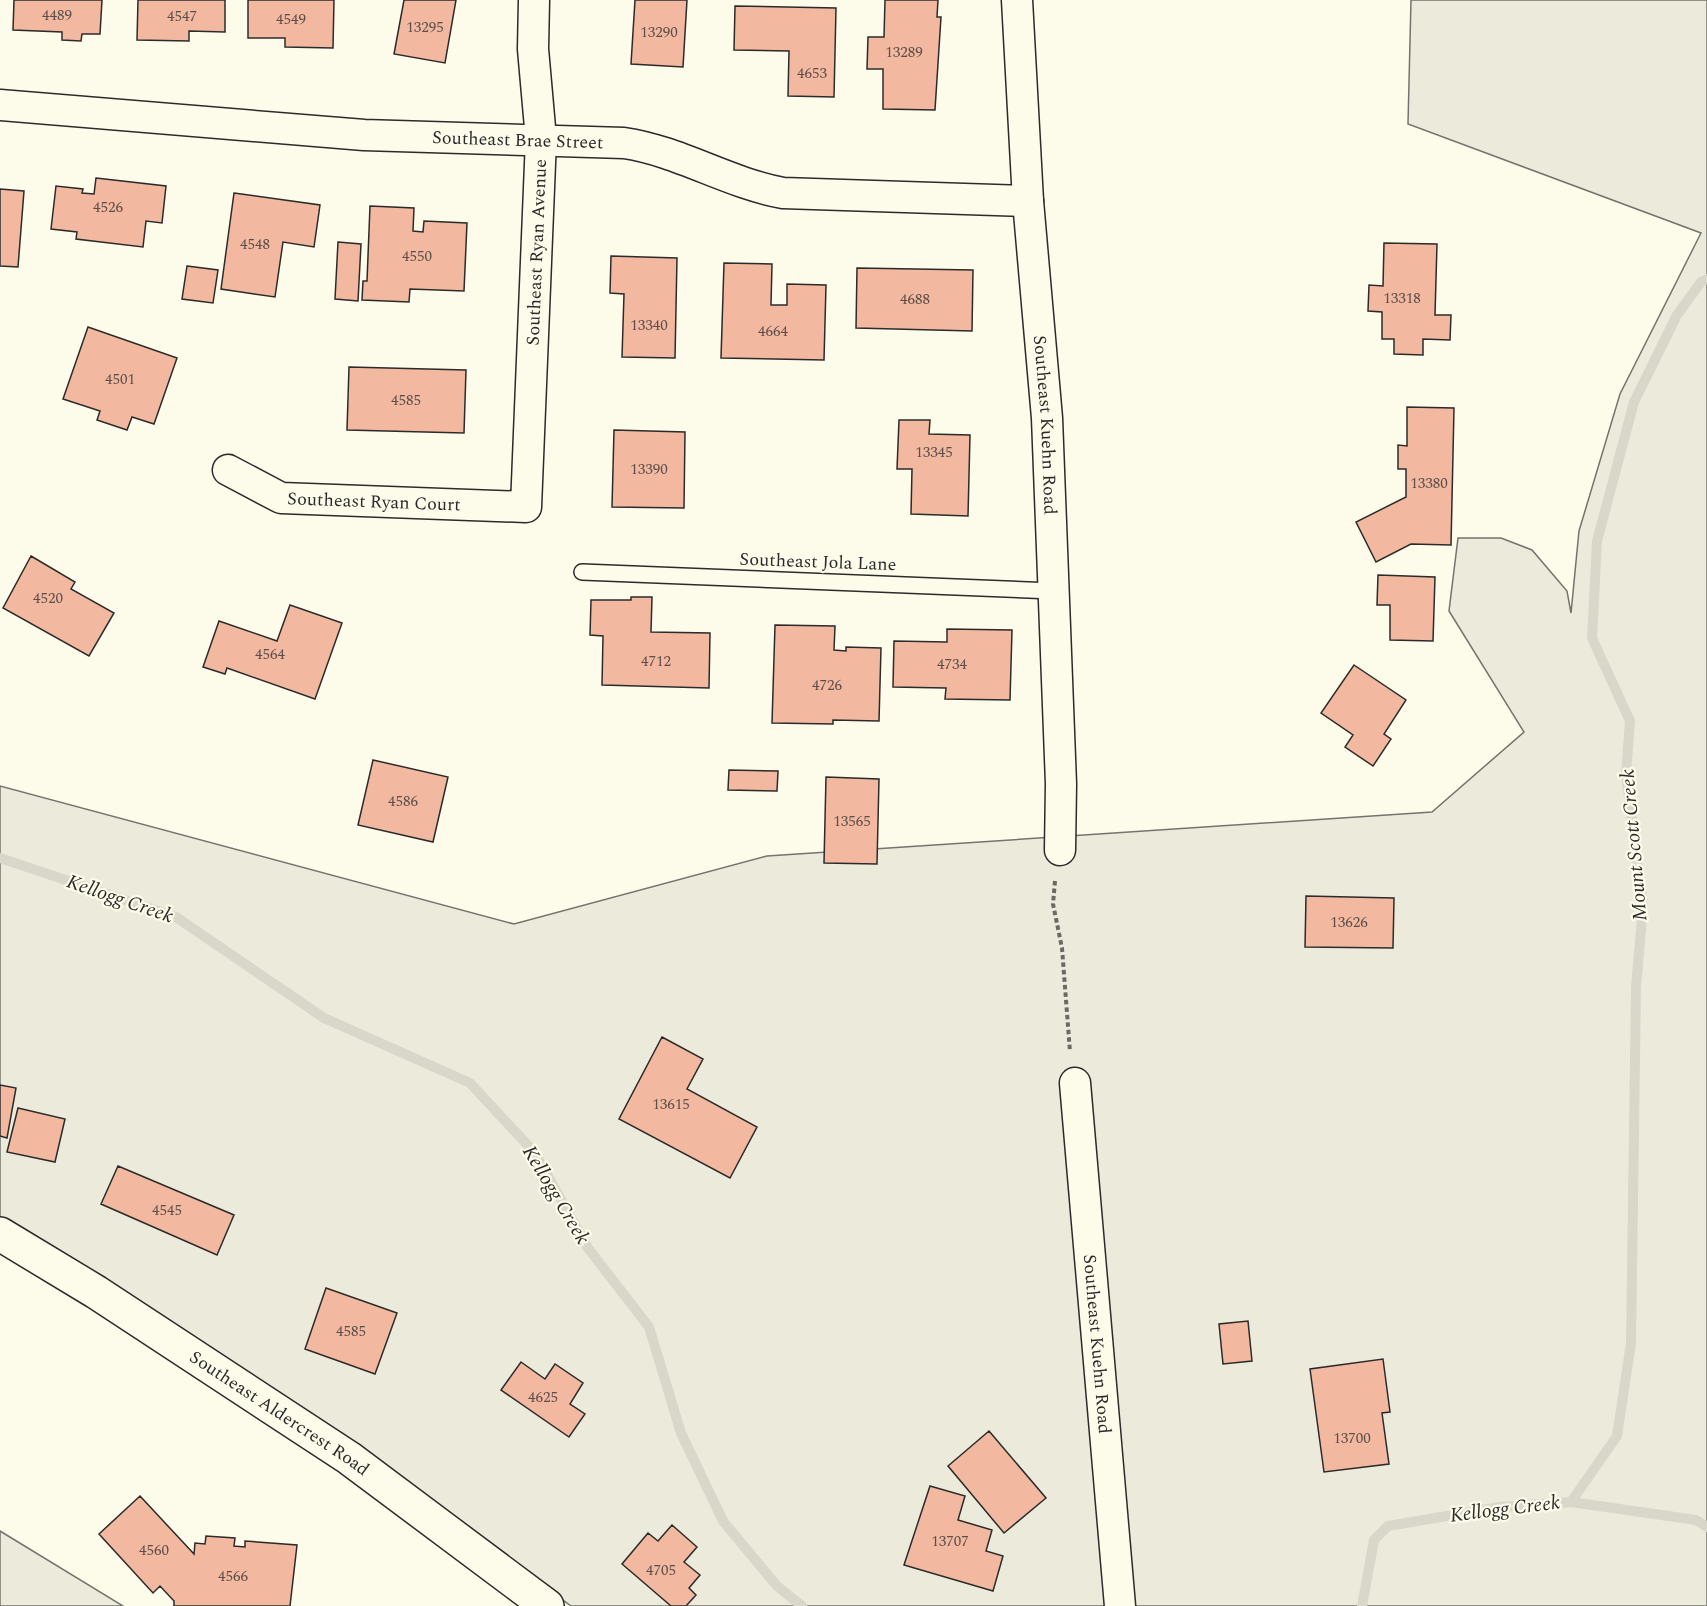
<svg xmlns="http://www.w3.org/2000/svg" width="1707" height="1606" font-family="Spectral,serif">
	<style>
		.green { fill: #ecebdb; stroke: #74746e; stroke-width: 1.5 }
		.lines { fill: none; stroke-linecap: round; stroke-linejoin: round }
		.stream { stroke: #d8d7c9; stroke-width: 10 }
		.building { fill: #f2b8a0; stroke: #2b2b2b; stroke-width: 1.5 }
		.lane-casing { stroke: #2b2b2b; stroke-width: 18 }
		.street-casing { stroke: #2b2b2b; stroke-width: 33 }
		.secondary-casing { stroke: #2b2b2b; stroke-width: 36 }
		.path { stroke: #6a6964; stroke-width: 4; stroke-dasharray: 4.5 3; stroke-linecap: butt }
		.lane { stroke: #fdfbea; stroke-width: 15 }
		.street { stroke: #fdfbea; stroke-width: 30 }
		.secondary { stroke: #fdfbea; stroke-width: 33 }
		.labels { text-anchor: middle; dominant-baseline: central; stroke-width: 4.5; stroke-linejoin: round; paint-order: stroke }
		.number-label { font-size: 15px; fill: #5d4e48 }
		.street-label { font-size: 18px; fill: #2b2b2b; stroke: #fdfbea }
		.water-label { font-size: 20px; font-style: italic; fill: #2b2b2b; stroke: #fdfbea }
	</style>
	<rect width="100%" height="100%" fill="#fdfbea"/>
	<path class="green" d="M1411 0H1707V1606H571L441 1509 0 1221V786L514 924 767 856 1432 812 1524 732 1449 611 1458 538H1501L1532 550 1567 591 1571 613 1579 531 1620 394 1701 233 1408 124Z
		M0 1531 123 1606H0Z"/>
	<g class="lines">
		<path class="stream" d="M0 858 176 917 324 1018 470 1083 535 1153 588 1248 649 1327 681 1433 723 1521 777 1586 802 1606
			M1571 1502 1617 1436 1631 1343 1636 987 1643 906 1626 774 1630 721 1592 638 1597 541 1634 402 1677 315 1701 282 1707 279
			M1362 1606 1374 1540 1388 1526 1500 1507 1571 1502 1696 1520 1707 1527"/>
	</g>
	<path class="building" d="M14 0H102L100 34H82L81 41 62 40V32L13 30Z
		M138 0H225V32L189 31V41L137 40Z
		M248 0H334L333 48 285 47V38H248Z
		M404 0H456L445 63 394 54Z
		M635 0H687L683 67 631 64Z
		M885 0H938L937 17H941L935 110 883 109V69H867L868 37H884Z
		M735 6 836 8 834 97 788 96 789 51 734 50Z
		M96 178 166 186 162 223 146 221 143 247 76 239 77 232 51 229 56 186 83 189 82 193 94 194Z
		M0 189 24 191 18 267 0 266Z
		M234 193 320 205 314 247 283 242 275 297 221 289Z
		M370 206 414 208 413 231 423 232 424 221 467 223 464 291 410 289 409 302 362 300 363 281H367Z
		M338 242 361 244 358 301 335 299Z
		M1384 243 1437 244 1435 315H1451L1450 340 1423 339V355L1394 354V339H1382V312L1368 311 1369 285 1383 286Z
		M611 256 677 258 675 358 622 357 624 294 610 293Z
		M724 263 772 264 771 305H787V284L826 285 824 360 721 358Z
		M187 266 218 270 213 303 182 299Z
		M857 268 973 270 972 331 856 328Z
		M88 327 177 358 154 424 132 417 127 430 97 420 100 411 63 399Z
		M349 367 466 370 464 433 347 430Z
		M1407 407 1454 408 1451 545 1411 544 1376 562 1356 522 1406 497V469H1398V445L1407 446Z
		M899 420H930L929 434 970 435 968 516 911 514 912 469H897Z
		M614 430 685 432 684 508 612 507Z
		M31 556 75 582 71 589 114 613 89 656 3 608Z
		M1378 575 1435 577 1433 641 1390 640V605H1377Z
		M631 597H652L651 632 710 633 709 688 602 685 603 636 590 635 591 600H631Z
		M290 605 342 623 315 699 227 668 225 674 203 667 219 621 277 641Z
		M775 625 835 626 834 650 846 651V647L881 648 879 721 833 720V724L772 723Z
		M947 629 1012 630 1010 700 945 699 946 688 893 687 894 641 947 642Z
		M1354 665 1406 700 1384 734 1391 739 1373 766 1345 747 1353 735 1321 713Z
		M373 760 448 777 433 842 358 825Z
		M729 770 778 771 777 791 728 790Z
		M826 777 879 779 877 864 824 863Z
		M1306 896 1394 898 1393 948 1305 947Z
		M662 1037 703 1059 687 1089 757 1127 730 1178 619 1119Z
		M0 1085 16 1088 7 1138 0 1136Z
		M18 1108 65 1119 55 1162 7 1152Z
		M118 1166 234 1215 217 1255 101 1204Z
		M326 1288 397 1313 375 1374 305 1349Z
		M1248 1321 1252 1361 1223 1364 1219 1324Z
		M1383 1359 1390 1412 1382 1413 1389 1464 1324 1472 1310 1369Z
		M521 1362 545 1379 555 1364 583 1383 570 1404 585 1414 569 1437 501 1390Z
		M989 1431 1046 1498 1004 1533 948 1466Z
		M930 1486 965 1496 958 1520 992 1530 986 1551 1003 1556 993 1591 904 1565Z
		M140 1496 194 1554 195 1543 205 1544 206 1536 235 1538 234 1546 245 1547V1541L297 1545 290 1606H174V1601L160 1586 153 1593 99 1534Z
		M672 1525 697 1547 684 1562 700 1575 689 1588 696 1595 686 1606H671L622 1564 648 1533 658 1541Z"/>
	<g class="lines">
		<defs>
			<path id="lane" d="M582 572 1053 591"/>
			<g id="street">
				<path id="s1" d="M1017 0 1028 201 1047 418 1061 784 1060 850"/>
				<path id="s2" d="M0 105 364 135 624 143C679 151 728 183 783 193L1028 201"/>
				<path id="s3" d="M228 470 281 498 526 507 541 139 533 49 534 0"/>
				<path id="s4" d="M1075 1083 1120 1606"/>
			</g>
			<g id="secondary">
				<path id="s5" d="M0 1234 96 1292 349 1458 547 1606"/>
			</g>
		</defs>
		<use href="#lane" class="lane-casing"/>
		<use href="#street" class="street-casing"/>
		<use href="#secondary" class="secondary-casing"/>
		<path class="path" d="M1055 881 1053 904 1062 948 1070 1052"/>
		<use href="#lane" class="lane"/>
		<use href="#street" class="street"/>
		<use href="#secondary" class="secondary"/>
	</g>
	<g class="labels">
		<g class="number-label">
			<text x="57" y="15">4489</text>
			<text x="182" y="16">4547</text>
			<text x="291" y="19">4549</text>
			<text x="425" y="27">13295</text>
			<text x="659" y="32">13290</text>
			<text x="904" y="52">13289</text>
			<text x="812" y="73">4653</text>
			<text x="108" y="207">4526</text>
			<text x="255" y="244">4548</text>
			<text x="417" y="256">4550</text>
			<text x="1402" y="298">13318</text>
			<text x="915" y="299">4688</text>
			<text x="649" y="325">13340</text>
			<text x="773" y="331">4664</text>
			<text x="120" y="379">4501</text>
			<text x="406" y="400">4585</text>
			<text x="934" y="452">13345</text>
			<text x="649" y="469">13390</text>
			<text x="1429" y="483">13380</text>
			<text x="48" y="598">4520</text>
			<text x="270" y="654">4564</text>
			<text x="656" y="661">4712</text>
			<text x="952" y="664">4734</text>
			<text x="827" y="685">4726</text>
			<text x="403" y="801">4586</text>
			<text x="852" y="821">13565</text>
			<text x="1349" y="922">13626</text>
			<text x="671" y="1104">13615</text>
			<text x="167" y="1210">4545</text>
			<text x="351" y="1331">4585</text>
			<text x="543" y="1397">4625</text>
			<text x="1352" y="1438">13700</text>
			<text x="950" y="1541">13707</text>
			<text x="154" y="1550">4560</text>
			<text x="661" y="1570">4705</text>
			<text x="233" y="1576">4566</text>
		</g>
		<g class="street-label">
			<text stroke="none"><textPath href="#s2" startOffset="519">Southeast Brae Street</textPath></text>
			<text stroke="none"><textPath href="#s3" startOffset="560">Southeast Ryan Avenue</textPath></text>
			<text stroke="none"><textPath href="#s1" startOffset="426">Southeast Kuehn Road</textPath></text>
			<text stroke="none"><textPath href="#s3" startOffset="153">Southeast Ryan Court</textPath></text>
			<text transform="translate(818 562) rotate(2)">Southeast Jola Lane</text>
			<text stroke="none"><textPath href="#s4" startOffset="262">Southeast Kuehn Road</textPath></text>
			<text stroke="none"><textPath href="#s5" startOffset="332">Southeast Aldercrest Road</textPath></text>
		</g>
		<g class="water-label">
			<text transform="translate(1634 845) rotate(-95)">Mount Scott Creek</text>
			<text transform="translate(120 899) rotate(19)">Kellogg Creek</text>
			<text transform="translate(556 1195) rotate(59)">Kellogg Creek</text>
			<text transform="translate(1505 1509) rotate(-7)">Kellogg Creek</text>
		</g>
	</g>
</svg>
